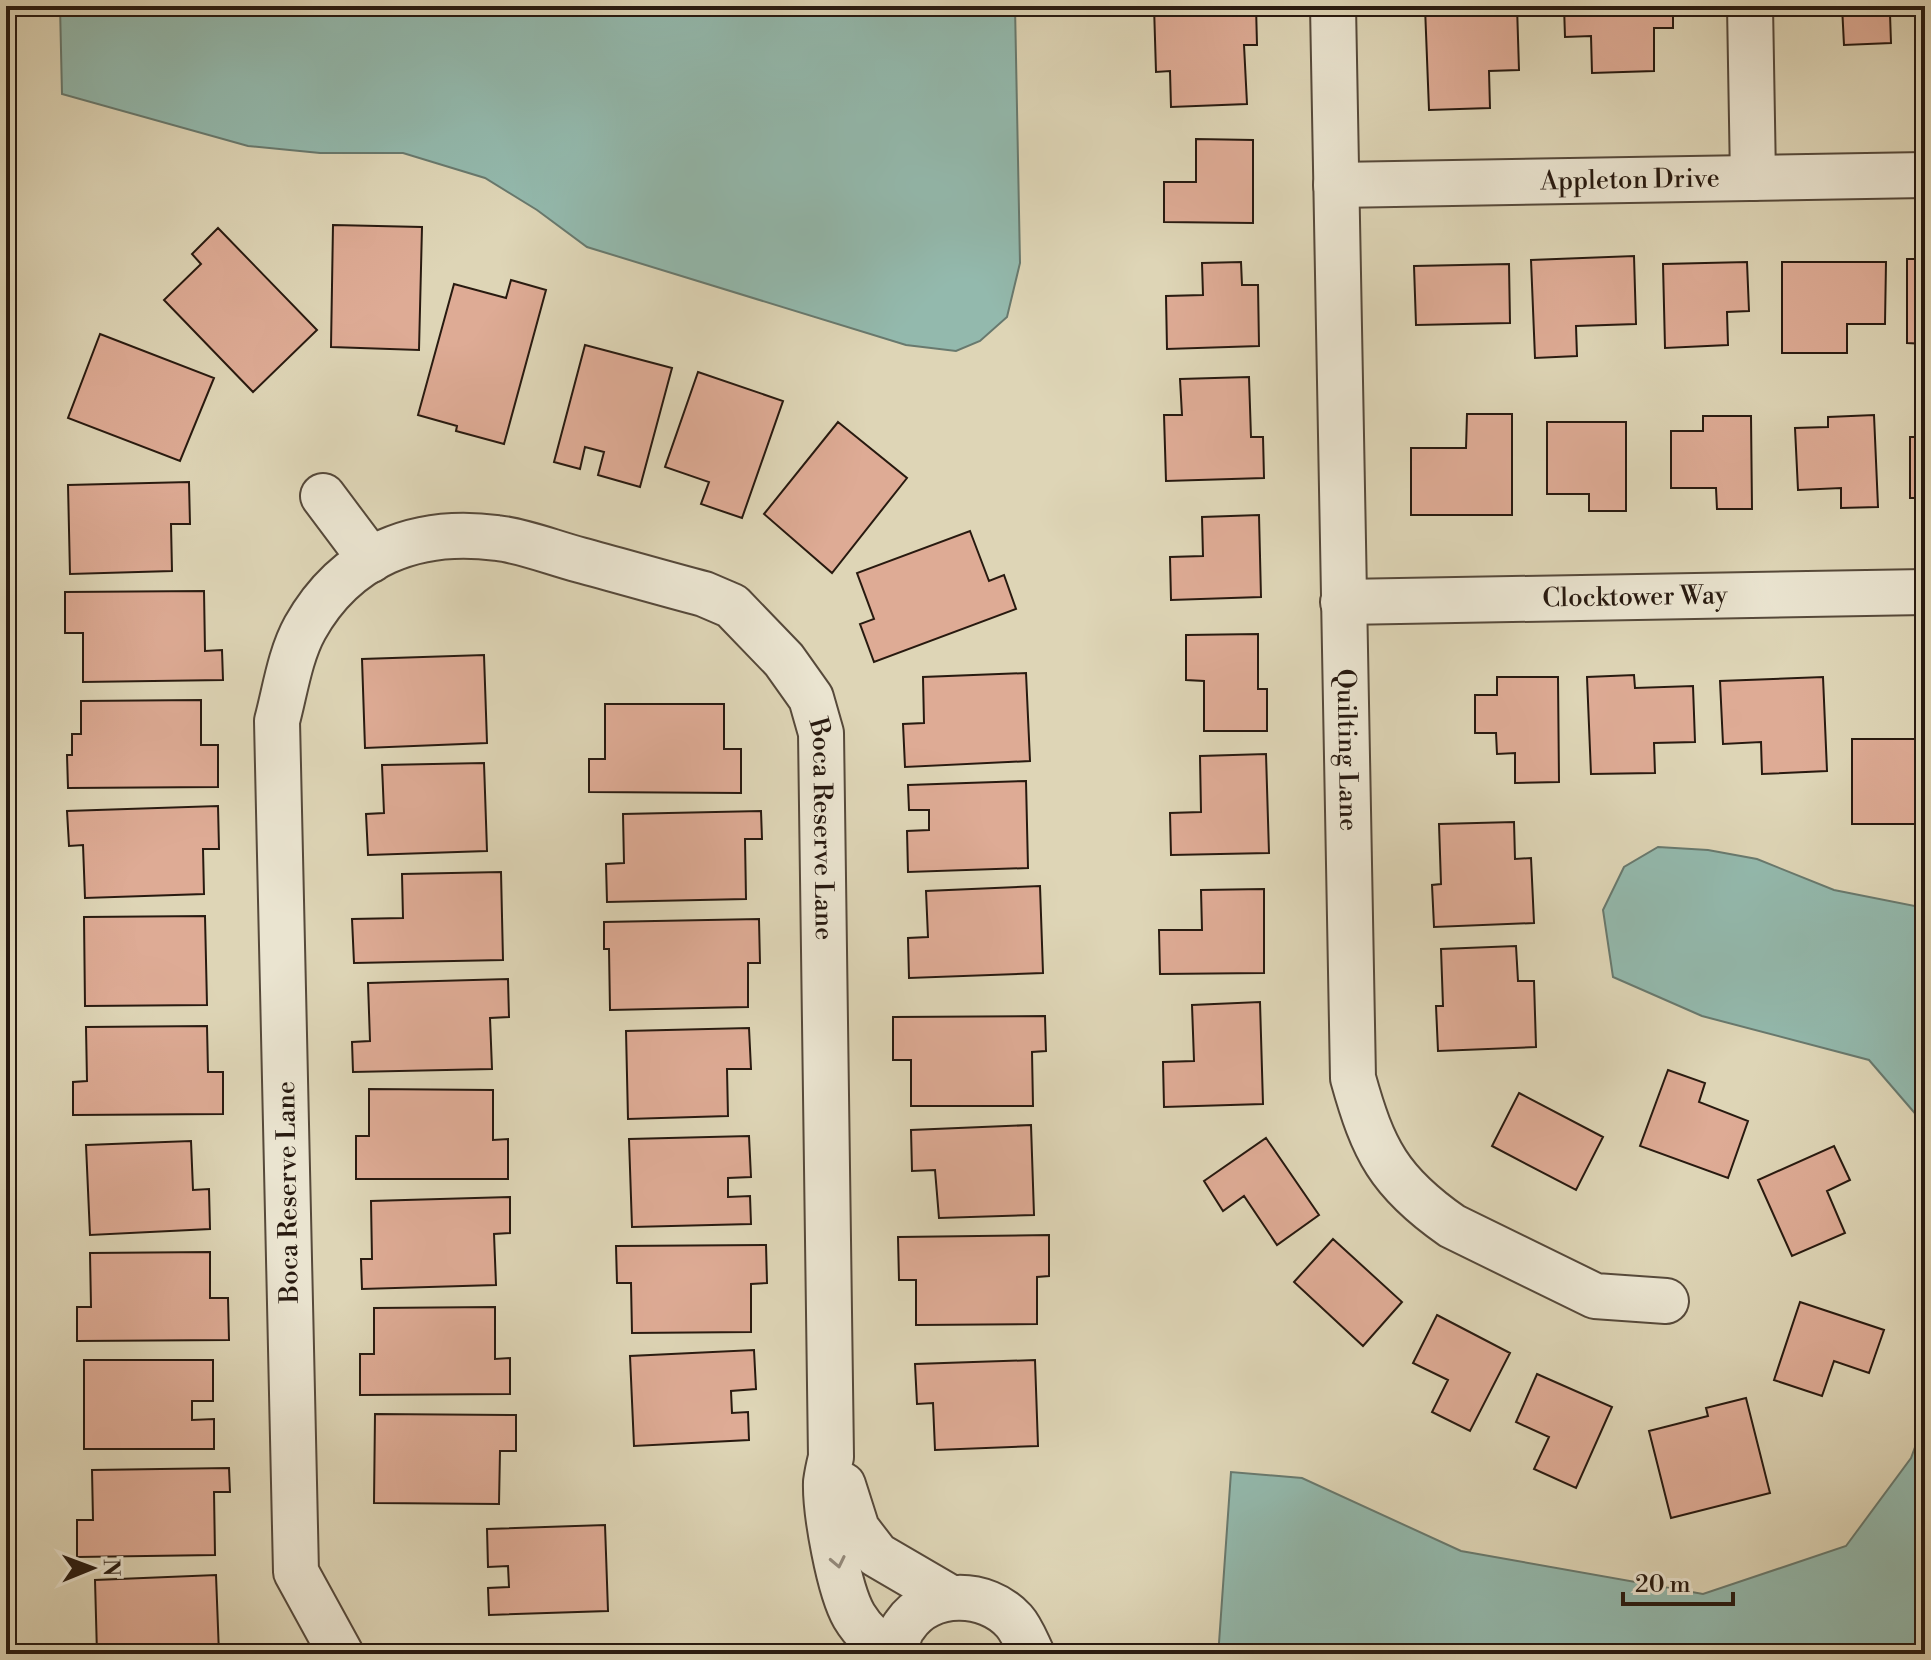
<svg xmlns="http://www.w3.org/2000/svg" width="1931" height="1660" font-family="'Libre Bodoni',serif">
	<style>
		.water { fill: #93b9ad; stroke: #68796e; stroke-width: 2 }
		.building { fill: #deab95; stroke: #281a10; stroke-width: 2 }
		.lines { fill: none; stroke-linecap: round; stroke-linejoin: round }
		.minor-casing { stroke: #56493a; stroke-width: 48 }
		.minor { stroke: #eae4d0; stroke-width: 44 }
		.oneway { stroke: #93897a }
		.labels { text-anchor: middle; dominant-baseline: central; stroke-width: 8; stroke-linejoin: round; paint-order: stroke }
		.street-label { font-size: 26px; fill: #281a10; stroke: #eae4d0 }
	</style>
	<rect width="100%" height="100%" fill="#ded5b6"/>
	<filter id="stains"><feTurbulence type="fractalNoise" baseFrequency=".0025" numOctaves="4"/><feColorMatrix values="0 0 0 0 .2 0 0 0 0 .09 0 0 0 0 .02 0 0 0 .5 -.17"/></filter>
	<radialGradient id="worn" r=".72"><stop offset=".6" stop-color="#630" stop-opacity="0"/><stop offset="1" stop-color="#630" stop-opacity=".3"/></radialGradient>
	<path class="water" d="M60 6H1015L1020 263 1007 317 980 341 956 351 906 345 587 247 537 210 485 178 403 153H320L248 146 62 94Z
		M1658 847 1708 850 1757 859 1834 890 1925 908V1125L1869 1060 1702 1016 1613 977 1603 910 1624 867Z
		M1925 1420V1654H1223L1219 1643 1231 1472 1302 1478 1461 1551 1703 1594 1846 1546 1911 1458Z"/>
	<path class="building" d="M1154 6H1256L1257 45H1244L1247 104 1171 107 1170 71 1156 72Z
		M1517 6 1519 70 1489 71 1490 108 1429 110 1425 7Z
		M1564 6H1673V28H1654V71L1592 73 1591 36 1565 37Z
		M1842 6H1925V13L1890 14 1891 43 1844 45Z
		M1196 139 1253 140V223L1164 222V182H1196Z
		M333 225 422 227 419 350 331 347Z
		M218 228 317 330 253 392 164 300 201 264 192 254Z
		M1634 256 1636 324 1576 326 1577 356 1535 358 1531 260Z
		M1907 259H1925V344L1907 343Z
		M1241 262 1242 285H1258L1259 346 1167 349 1166 296 1203 295 1202 263Z
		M1747 262 1749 311 1727 312 1728 345 1665 348 1663 264Z
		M1782 262H1886L1885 324H1847V353H1782Z
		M1509 264 1510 323 1416 325 1414 266Z
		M511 280 546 290 504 444 456 431 457 426 418 415 454 284 506 298Z
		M100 334 214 378 180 461 68 418Z
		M585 345 672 368 640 487 598 475 604 452 585 447 580 469 554 462Z
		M698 372 783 401 742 518 701 504 709 482 665 467Z
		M1249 377 1251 437H1263L1264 478 1166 481 1164 415H1182L1180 379Z
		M1467 414H1512V515H1411V448H1466Z
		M1874 415 1878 507 1841 508V488L1798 490 1795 428 1828 427V417Z
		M1703 416H1751L1752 509H1717L1716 488H1671V431H1703Z
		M838 422 907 478 832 573 764 514Z
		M1547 422H1626V511H1589V494H1547Z
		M1910 437H1925V498H1910Z
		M189 482 190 524H171L172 571 70 574 68 485Z
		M1259 515 1261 597 1171 600 1170 557 1203 556 1202 517Z
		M970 531 989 581 1004 575 1016 609 874 662 860 624 874 619 857 573Z
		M204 591 205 651 222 650 223 680 83 682V633H65V592Z
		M1258 634V689H1267V731H1204V681L1186 680V635Z
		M484 655 487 743 365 748 362 659Z
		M1026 673 1030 761 905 767 903 724 924 723 923 677Z
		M1634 675 1635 688 1693 686 1695 742 1654 743 1655 773 1591 774 1587 677Z
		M1497 677H1558L1559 782 1515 783V753L1497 754 1496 733H1475V695H1497Z
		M1823 677 1827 771 1762 774 1761 742 1723 744 1720 681Z
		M201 700V745H218V787L68 788 67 755H72V734H81V701Z
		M605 704H724V749H741V793L589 792V759H605Z
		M1852 739H1925V801H1915V824H1852Z
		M1266 754 1269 853 1171 855 1170 813 1201 812 1200 756Z
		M484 763 487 851 368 855 366 814 384 813 382 765Z
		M1026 781 1028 868 908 872 907 831 929 830V810H909L908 785Z
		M218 806 219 849H203L204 894 85 898 83 845 69 846 67 811Z
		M761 811 762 839H745L746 899 607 902 606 864 624 863 623 814Z
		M1514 822 1515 859 1531 858 1534 923 1434 927 1432 885 1441 884 1439 824Z
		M501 872 503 960 354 963 352 919 403 918 402 874Z
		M1040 886 1043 973 909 978 908 938 928 937 926 891Z
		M1264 889V973L1160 974 1159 930H1202L1201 890Z
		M205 916 207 1005 85 1006 84 917Z
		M759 919 760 963H748V1007L610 1010 609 949H604V922Z
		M1516 946 1518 981H1534L1536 1047 1438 1051 1436 1006H1443L1441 949Z
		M508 979 509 1017 490 1018 492 1069 353 1072 352 1042 370 1041 368 983Z
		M1260 1002 1263 1104 1164 1107 1163 1062 1194 1061 1192 1005Z
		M1045 1016 1046 1051 1032 1052 1033 1106H911V1060H893V1017Z
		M207 1026 208 1072H223V1114L73 1115V1082L87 1081 86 1027Z
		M749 1028 751 1069H727L728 1116 628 1119 626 1031Z
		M1668 1070 1705 1083 1699 1102 1748 1121 1728 1178 1640 1146Z
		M369 1089 493 1090V1140L508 1139V1179H356V1136H369Z
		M1519 1093 1603 1137 1576 1190 1492 1146Z
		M1031 1125 1034 1215 939 1218 935 1170 912 1171 911 1130Z
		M749 1136 751 1177 728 1178V1197L750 1196 751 1224 632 1227 629 1139Z
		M1266 1138 1319 1215 1277 1245 1244 1196 1223 1211 1204 1181Z
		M191 1141 193 1190 209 1189 210 1229 90 1235 86 1145Z
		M1834 1146 1850 1180 1827 1191 1845 1233 1792 1256 1758 1180Z
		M510 1197V1233L494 1234 496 1285 362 1289 361 1259H372L371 1201Z
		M1049 1235V1276L1037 1277V1324L916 1325V1280H899L898 1237Z
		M1333 1239 1402 1302 1363 1346 1294 1282Z
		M766 1245 767 1283 751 1284V1332L632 1333 631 1283H617L616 1246Z
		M210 1252V1298H228L229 1340 77 1341V1307H91L90 1253Z
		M1800 1302 1884 1330 1869 1373 1834 1361 1822 1396 1774 1380Z
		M495 1307V1359L510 1358V1394L360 1395V1354H374V1308Z
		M1437 1315 1510 1353 1470 1431 1432 1412 1448 1380 1413 1363Z
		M754 1350 756 1389 731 1391 732 1413 748 1412 749 1440 634 1446 630 1356Z
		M84 1360H213V1401H192V1420L214 1419V1449H84Z
		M1035 1360 1038 1446 935 1450 933 1403 917 1404 915 1364Z
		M1537 1374 1612 1407 1576 1488 1534 1469 1549 1437 1516 1422Z
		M1746 1398 1770 1493 1671 1518 1649 1431 1708 1416 1706 1408Z
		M375 1414 516 1415V1451H500L499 1504 374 1503Z
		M229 1468 230 1492H214L215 1555 77 1557V1520H93L92 1470Z
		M605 1525 608 1611 489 1615 488 1588 509 1587 508 1566 488 1567 487 1529Z
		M216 1575 219 1654H97L95 1580Z
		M497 1644H617V1654H497Z"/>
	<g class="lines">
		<defs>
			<g id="minor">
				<path id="s1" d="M1333 6 1353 1078C1373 1150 1389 1182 1452 1226L1595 1296 1666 1301"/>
				<path d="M1750 6 1753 178"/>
				<path id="s2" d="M1336 185 1925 175"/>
				<path d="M323 496 371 560"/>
				<path id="s3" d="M1343 602 1925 592"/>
				<path d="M843 1485 857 1529 877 1555 949 1597"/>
				<path id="s4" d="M341 1654 296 1572 277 721C285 691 290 655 305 628 346 555 416 527 497 538 524 541 553 553 580 560 621 571 662 583 704 594L732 606 784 660 811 698 821 733 831 1457C829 1465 827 1474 826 1482 825 1512 839 1590 854 1616 864 1633 877 1643 894 1654"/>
				<path d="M894 1654C897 1645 899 1632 905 1625 930 1589 986 1590 1014 1621 1022 1630 1027 1644 1032 1654"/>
			</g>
		</defs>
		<use href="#minor" class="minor-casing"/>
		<use href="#minor" class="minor"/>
	</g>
	<defs><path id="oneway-chevron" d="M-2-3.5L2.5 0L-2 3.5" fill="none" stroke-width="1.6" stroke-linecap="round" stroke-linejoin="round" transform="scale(2)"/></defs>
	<use class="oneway" href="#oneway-chevron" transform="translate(838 1562) rotate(78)"/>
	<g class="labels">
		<g class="street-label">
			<text stroke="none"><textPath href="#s2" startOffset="294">Appleton Drive</textPath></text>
			<text stroke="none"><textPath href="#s3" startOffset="292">Clocktower Way</textPath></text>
			<text stroke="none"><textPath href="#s1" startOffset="744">Quilting Lane</textPath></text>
			<text stroke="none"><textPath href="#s4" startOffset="1768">Boca Reserve Lane</textPath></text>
			<text transform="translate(288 1192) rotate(-91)">Boca Reserve Lane</text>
		</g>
	</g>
	<rect width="1931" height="1660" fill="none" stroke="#ded5b6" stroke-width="32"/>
	<rect x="8" y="8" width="1915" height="1644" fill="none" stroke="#281a10" stroke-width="4"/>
	<rect x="16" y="16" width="1899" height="1628" fill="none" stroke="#281a10" stroke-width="2"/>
	<g transform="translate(92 1568) rotate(89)" stroke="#eae4d0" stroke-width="6" paint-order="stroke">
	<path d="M0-6L14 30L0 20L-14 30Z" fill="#281a10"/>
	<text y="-12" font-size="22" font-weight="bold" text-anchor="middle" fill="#281a10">N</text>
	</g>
	<path d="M1623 1592v12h110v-12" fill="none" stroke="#281a10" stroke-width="4"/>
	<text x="1635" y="1592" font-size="24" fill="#281a10" stroke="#eae4d0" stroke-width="6" paint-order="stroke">20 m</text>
	<rect width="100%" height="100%" filter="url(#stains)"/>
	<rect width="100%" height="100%" fill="url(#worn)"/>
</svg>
